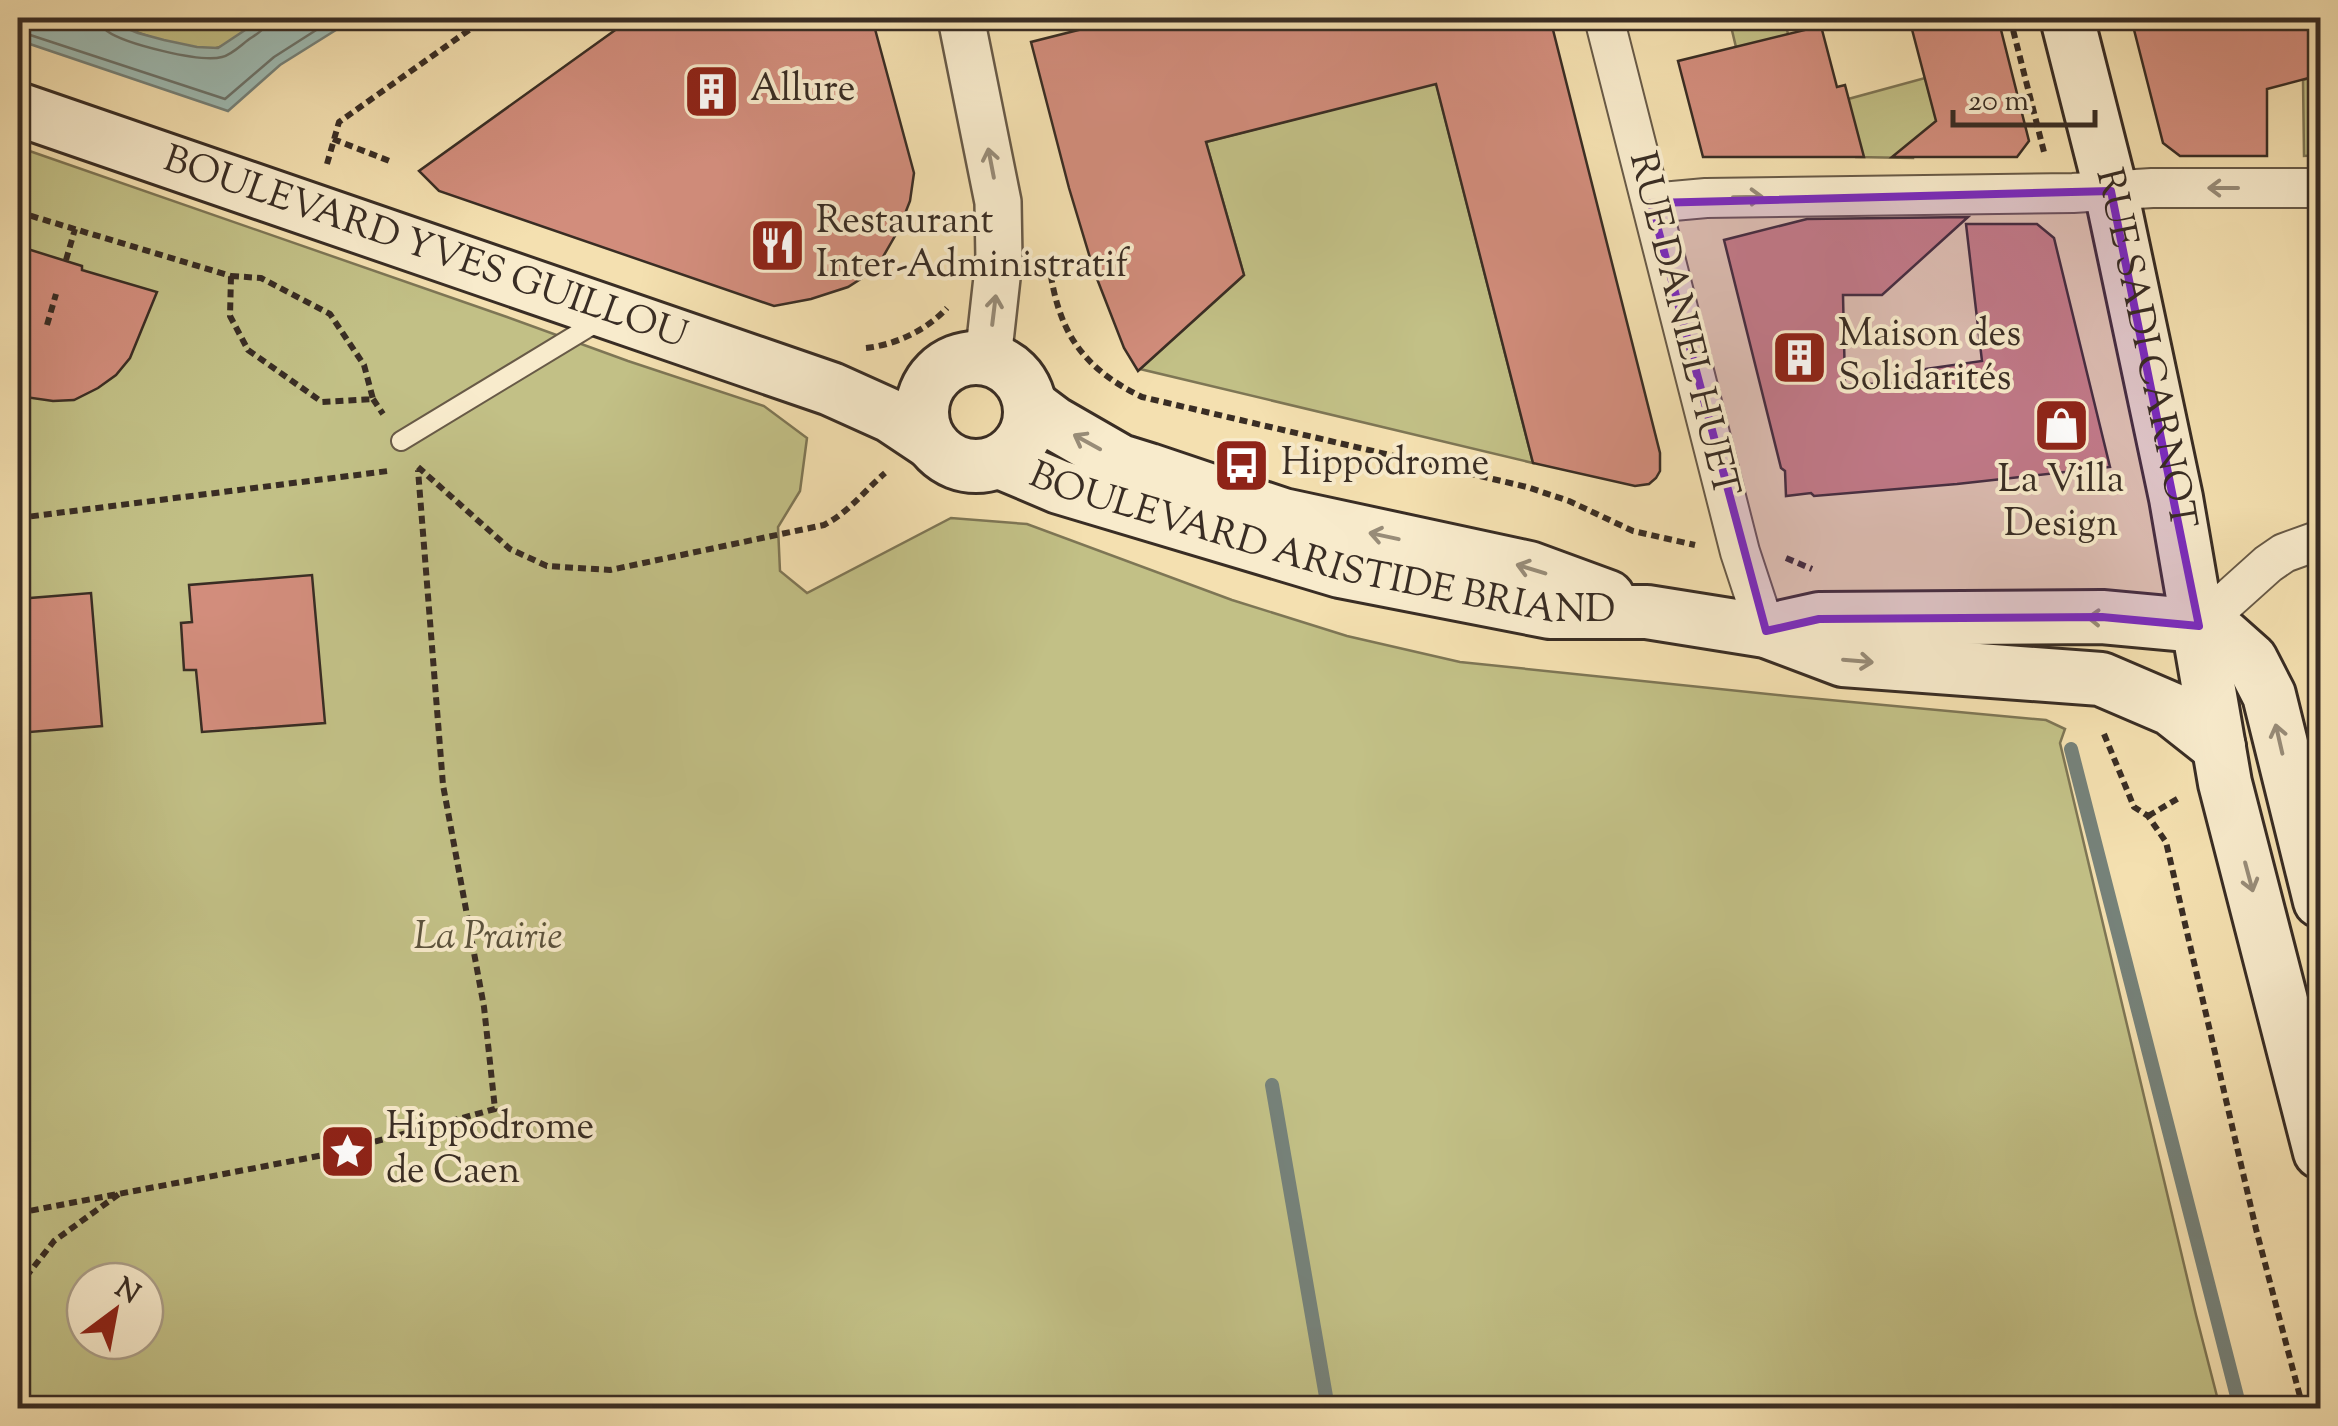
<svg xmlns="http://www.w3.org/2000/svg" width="2338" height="1426" font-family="'Sorts Mill Goudy',serif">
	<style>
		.green { fill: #c2c086; stroke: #7e7655; stroke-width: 2.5; fill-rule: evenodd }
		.water { fill: #9ebbb3; stroke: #76827a; stroke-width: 2.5 }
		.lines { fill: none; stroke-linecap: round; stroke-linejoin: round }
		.shore { stroke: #6c746c; stroke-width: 2.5 }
		.stream { stroke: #76827a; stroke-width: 14 }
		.building { fill: #d28d7c; stroke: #392d24; stroke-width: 2.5 }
		.service-casing { stroke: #685a47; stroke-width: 22 }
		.minor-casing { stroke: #685a47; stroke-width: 42 }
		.tertiary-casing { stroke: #685a47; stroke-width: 50 }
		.secondary-casing { stroke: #392d24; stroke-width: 58 }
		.path { stroke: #392d24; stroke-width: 6; stroke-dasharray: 8 5; stroke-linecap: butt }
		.service { stroke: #f8ebcc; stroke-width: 18 }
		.minor { stroke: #f8ebcc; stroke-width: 38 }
		.tertiary { stroke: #f8ebcc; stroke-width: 45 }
		.secondary { stroke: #f8ebcc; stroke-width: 52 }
		.oneway { stroke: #988c78 }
		.marked { fill: #7b2cbf; fill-opacity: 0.2; stroke: #7b2cbf; stroke-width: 8; stroke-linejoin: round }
		.labels { text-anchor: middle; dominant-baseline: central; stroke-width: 8; stroke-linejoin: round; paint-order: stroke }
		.poi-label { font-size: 38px; fill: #392d24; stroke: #f8ebcc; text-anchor: start }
		.street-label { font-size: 38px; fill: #392d24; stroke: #f8ebcc }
		.park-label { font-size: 38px; font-style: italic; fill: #5b523c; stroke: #f8ebcc }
	</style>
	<rect width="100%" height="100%" fill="#f4e0b0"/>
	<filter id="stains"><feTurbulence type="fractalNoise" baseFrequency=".002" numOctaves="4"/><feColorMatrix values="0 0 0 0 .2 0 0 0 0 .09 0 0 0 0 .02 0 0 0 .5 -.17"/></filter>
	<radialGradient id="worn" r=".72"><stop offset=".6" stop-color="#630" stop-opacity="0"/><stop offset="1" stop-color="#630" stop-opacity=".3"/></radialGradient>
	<path class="green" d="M101 18H263C250 27 232 45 216 48 185 53 130 30 101 18Z
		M1729 18H1784L1793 54 1736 47Z
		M2320 75V155L2304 156 2303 80Z
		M1925 78 1939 129 1917 137 1913 143V158L1856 157 1841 101Z
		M1436 83 1533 463 1140 369 1244 275 1206 142Z
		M18 147 507 317 628 361 764 406 807 438 800 491 778 527 780 571 807 593 951 518 1027 524 1232 600 1347 636 1460 662 1787 696 2046 720 2065 729 2060 743 2196 1315 2220 1408H18ZM85 1281H145V1341H85Z"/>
	<path class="water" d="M18 18H101L138 33 164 40 197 47 218 48 263 18H355L280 65 228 111 18 40Z"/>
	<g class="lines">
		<path class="shore" d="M101 18C102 25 101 26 107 31 125 44 201 63 222 57 231 55 240 46 248 40 258 33 266 30 267 18
			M18 31 225 99 274 57 335 18"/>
		<path class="stream" d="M2071 749 2240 1408
			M1272 1085 1328 1408"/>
	</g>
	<path class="building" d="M632 18H872L914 173 910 201 899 229 876 269 848 287 811 299 774 306 439 191 419 171Z
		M1126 18H1550L1660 453V471L1656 478 1649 484 1635 486 1533 463 1436 84 1206 142 1244 275 1138 371 1124 348 1094 271 1069 188 1031 42Z
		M1909 18H1998L2029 141 2017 157H1892L1936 121Z
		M2131 18H2320V75L2267 89V156H2180L2163 143Z
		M1821 26 1837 87 1845 85 1864 157H1703L1678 61Z
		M1968 217 1882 295H1843L1845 385 1915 382 1926 369 1982 361 1966 224H2037L2054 238 2110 467 1957 484 1814 496 1811 493 1786 496 1785 471 1781 468 1724 240 1807 219Z
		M18 246 82 266V270L157 292 130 358 116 375 98 388 74 400 53 401 18 396Z
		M312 575 325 723 202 732 196 670H184L181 623 192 622 189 585Z
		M91 593 102 726 18 733V599Z"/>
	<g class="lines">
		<defs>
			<path id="service" d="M401 441 599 321"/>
			<path id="minor" d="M1604 18 1740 552 1766 631
				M1651 203 1706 198 2073 193 2152 188H2320
				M2199 626 2268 564 2284 553 2320 540"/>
			<path id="tertiary" d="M961 18 998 202 999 260 988 359"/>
			<g id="secondary">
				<path id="s1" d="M2067 18 2111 191 2176 498 2225 783 2320 1152"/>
				<path id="s2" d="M18 109 831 389 891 416 930 442"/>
				<circle cx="976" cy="412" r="54"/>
				<path d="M1030 405 1054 423 1120 461 1149 470 1283 515 1529 568 1608 597"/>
				<path id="s3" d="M1000 462 1059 487 1340 571 1550 612H1647L1766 631 1843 660 2101 679 2171 709 2219 747"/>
				<path d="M1766 631 1819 619 2102 617 2199 626 2224 636 2251 660 2269 695 2320 901"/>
			</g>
		</defs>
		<use href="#service" class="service-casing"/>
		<use href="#minor" class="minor-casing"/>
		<use href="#tertiary" class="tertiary-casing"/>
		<use href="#secondary" class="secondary-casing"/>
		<path class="path" d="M2010 18 2044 152
			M333 139 392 162
			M327 164 339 122 486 18
			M18 212 231 276
			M66 260 75 229
			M1049 262C1057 329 1080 367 1142 397L1527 487 1569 501 1633 531 1695 545
			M231 276 261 278 330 314 364 365 373 399 322 402 248 350 230 316Z
			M47 325 56 294
			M866 348C895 345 927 330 947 308
			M373 399 383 414
			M418 467 510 549 547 566 610 570 824 525C849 512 864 491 885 473
			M18 518 388 471
			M1786 558 1812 569
			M2104 734 2134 807 2148 816 2166 842 2256 1229 2303 1408
			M2148 816 2179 798
			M18 1213 329 1154 495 1109 484 1007 443 785 418 470
			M18 1287 54 1241 119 1194"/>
		<use href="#service" class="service"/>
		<use href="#minor" class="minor"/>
		<use href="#tertiary" class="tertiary"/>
		<use href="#secondary" class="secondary"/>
	</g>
	<defs><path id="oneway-shaft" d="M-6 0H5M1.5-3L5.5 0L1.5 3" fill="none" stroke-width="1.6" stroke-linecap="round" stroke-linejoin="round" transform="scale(2.5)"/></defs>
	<g class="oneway">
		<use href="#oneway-shaft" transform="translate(991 163) rotate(-101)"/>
		<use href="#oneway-shaft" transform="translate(2223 188) rotate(180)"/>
		<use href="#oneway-shaft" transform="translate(1748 197) rotate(-1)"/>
		<use href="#oneway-shaft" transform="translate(994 310) rotate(-83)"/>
		<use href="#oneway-shaft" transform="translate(1087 442) rotate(-151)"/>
		<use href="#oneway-shaft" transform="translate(1384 536) rotate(-168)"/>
		<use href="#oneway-shaft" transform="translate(1531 569) rotate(-163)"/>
		<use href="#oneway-shaft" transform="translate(2102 618) rotate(-178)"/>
		<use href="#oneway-shaft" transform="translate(1858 661) rotate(5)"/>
		<use href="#oneway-shaft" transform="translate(2279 739) rotate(-103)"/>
		<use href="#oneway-shaft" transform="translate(2249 877) rotate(75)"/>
	</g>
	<path class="marked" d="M2111 191 2199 626 2102 617 1819 619 1766 631 1651 203Z"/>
	<defs>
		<symbol id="building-square" viewBox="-11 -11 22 22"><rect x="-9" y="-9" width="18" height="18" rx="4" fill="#8f2418" stroke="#f8ebcc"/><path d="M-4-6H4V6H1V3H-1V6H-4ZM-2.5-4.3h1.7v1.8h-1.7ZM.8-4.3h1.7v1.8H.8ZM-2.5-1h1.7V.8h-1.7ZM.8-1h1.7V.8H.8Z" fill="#fff"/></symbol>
		<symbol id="restaurant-square" viewBox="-11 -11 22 22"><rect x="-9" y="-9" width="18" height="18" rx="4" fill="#8f2418" stroke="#f8ebcc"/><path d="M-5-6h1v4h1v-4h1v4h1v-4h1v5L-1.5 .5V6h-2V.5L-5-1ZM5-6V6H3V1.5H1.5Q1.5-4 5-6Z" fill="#fff"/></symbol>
		<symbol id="shop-square" viewBox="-11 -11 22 22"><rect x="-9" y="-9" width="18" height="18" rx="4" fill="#8f2418" stroke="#f8ebcc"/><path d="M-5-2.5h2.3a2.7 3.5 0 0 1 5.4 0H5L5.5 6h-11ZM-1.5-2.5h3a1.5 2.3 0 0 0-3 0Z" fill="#fff"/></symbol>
		<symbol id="bus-square" viewBox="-11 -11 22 22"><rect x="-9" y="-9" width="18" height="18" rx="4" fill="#8f2418" stroke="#f8ebcc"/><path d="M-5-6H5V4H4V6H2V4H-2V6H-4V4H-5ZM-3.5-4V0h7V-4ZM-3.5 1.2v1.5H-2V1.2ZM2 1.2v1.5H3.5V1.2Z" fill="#fff"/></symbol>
		<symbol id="sight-square" viewBox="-11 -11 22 22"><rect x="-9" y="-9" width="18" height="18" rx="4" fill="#8f2418" stroke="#f8ebcc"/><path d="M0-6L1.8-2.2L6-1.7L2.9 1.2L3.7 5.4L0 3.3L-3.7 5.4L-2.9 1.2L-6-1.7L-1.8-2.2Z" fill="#fff"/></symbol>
	</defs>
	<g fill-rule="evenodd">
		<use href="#building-square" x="680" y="60" width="63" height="63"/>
		<use href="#restaurant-square" x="746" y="214" width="63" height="63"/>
		<use href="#building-square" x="1768" y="326" width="63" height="63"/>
		<use href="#shop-square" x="2030" y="394" width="63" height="63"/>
		<use href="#bus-square" x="1210" y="434" width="63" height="63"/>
		<use href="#sight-square" x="316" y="1120" width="63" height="63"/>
	</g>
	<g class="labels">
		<g class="poi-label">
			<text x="750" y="91">Allure</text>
			<text x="816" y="223">Restaurant<tspan x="816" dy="44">Inter-Administratif</tspan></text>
			<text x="1838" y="336">Maison des<tspan x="1838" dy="44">Solidarités</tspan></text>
			<text x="1281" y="465">Hippodrome</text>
			<text x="2061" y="482" text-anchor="middle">La Villa<tspan x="2061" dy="44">Design</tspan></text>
			<text x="386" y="1129">Hippodrome<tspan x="386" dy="44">de Caen</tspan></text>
		</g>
		<g class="street-label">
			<text stroke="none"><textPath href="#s2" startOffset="430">BOULEVARD YVES GUILLOU</textPath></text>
			<text transform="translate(1682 325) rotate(76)">RUE DANIEL HUET</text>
			<text stroke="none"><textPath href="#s1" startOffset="340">RUE SADI CARNOT</textPath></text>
			<text stroke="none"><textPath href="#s3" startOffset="335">BOULEVARD ARISTIDE BRIAND</textPath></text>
		</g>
		<g class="park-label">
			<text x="488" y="939">La Prairie</text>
		</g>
	</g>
	<rect width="2338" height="1426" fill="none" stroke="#f4e0b0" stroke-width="60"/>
	<rect x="20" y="20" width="2298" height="1386" fill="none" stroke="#392d24" stroke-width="5"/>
	<rect x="30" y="30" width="2278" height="1366" fill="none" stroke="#392d24" stroke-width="2.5"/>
	<g transform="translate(115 1311) rotate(32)"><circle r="48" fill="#f8ebcc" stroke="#ac9f89" stroke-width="2.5"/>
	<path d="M0-8L18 38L0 25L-18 38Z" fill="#8f2418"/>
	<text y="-15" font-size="28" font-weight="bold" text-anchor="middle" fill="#392d24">N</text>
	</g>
	<path d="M1953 110v15h142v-15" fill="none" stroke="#392d24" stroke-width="5"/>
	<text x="1968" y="110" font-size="30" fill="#392d24" stroke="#f8ebcc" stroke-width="8" paint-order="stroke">20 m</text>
	<rect width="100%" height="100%" filter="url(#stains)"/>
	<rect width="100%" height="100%" fill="url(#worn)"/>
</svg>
